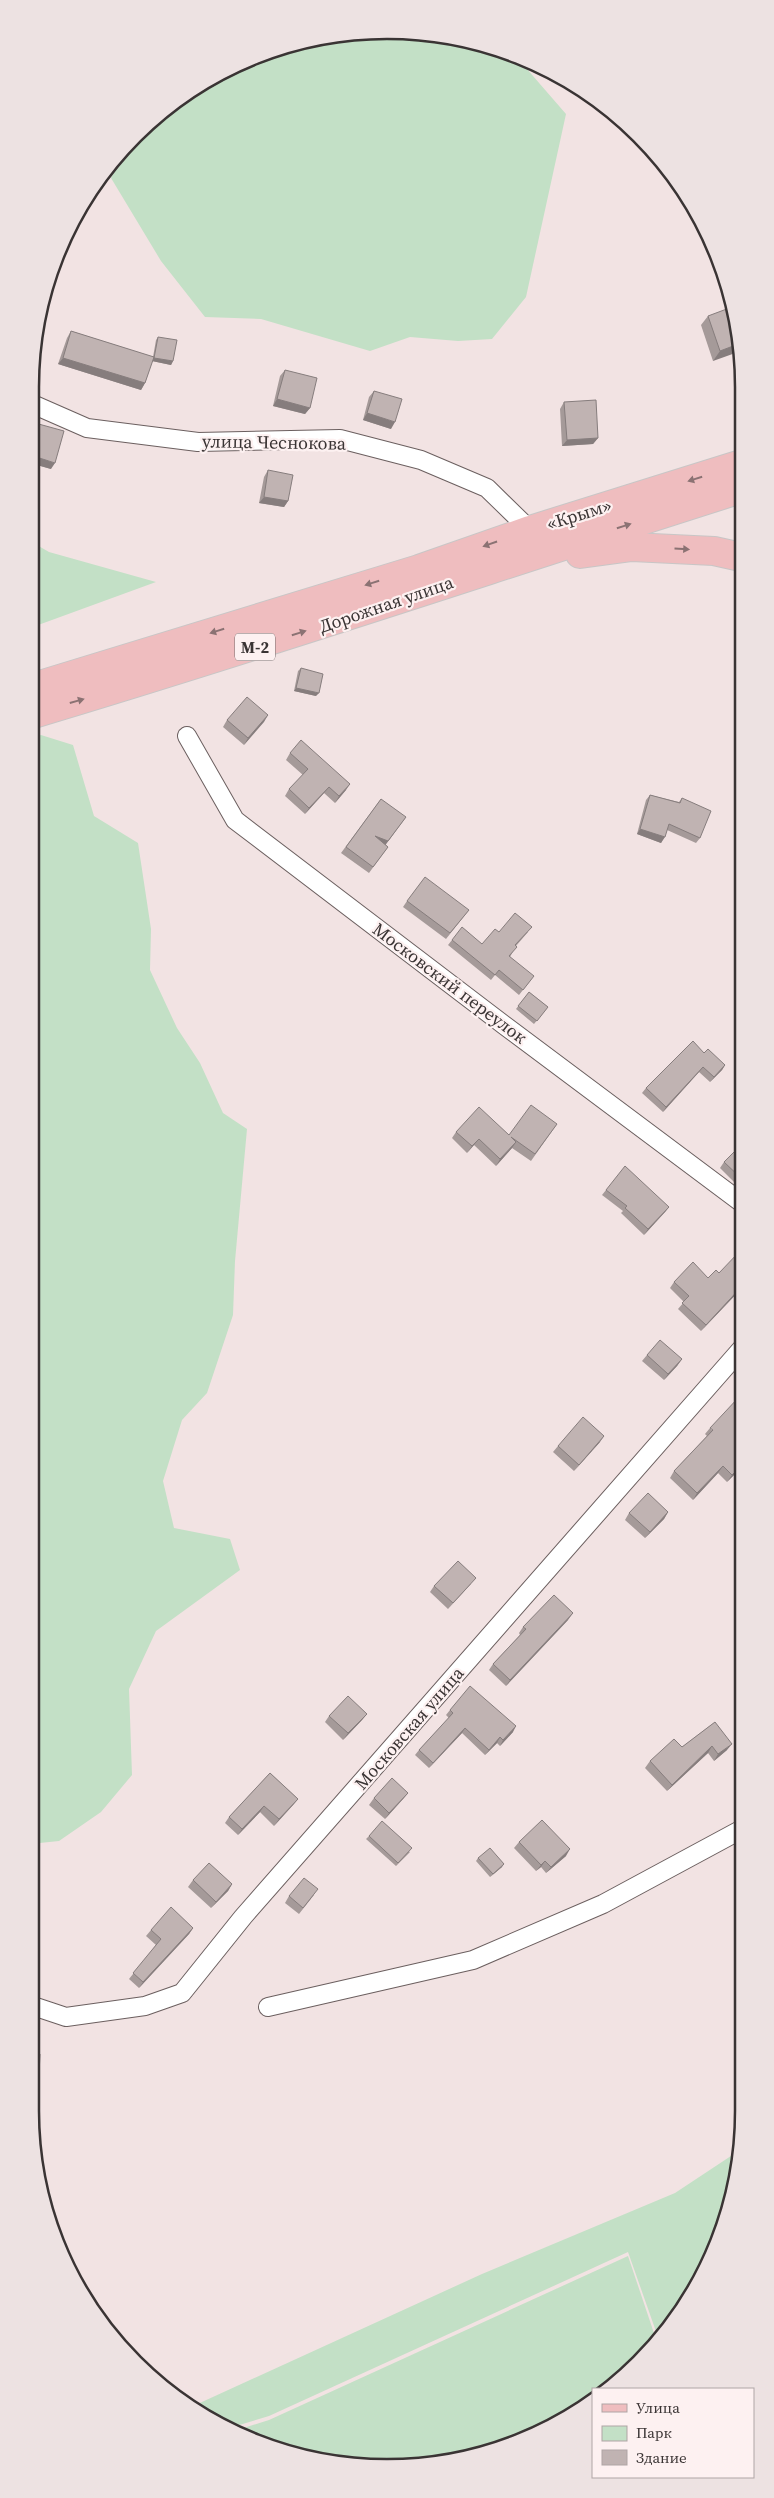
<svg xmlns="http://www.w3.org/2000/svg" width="774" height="2498" font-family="'Source Serif 4',serif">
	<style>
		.green { fill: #c3e0c6 }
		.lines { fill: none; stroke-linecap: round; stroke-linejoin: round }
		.street-casing { stroke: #6b5f5f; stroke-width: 20 }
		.primary-casing { stroke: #c8c6c6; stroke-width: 30 }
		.street { stroke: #fff; stroke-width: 18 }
		.primary { stroke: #efbdbf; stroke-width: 28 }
		.wall { fill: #a59a99 }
		.shaded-wall { fill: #867d7d }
		.building { fill: #c0b3b2; stroke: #867d7d }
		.oneway { fill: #8b7273 }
		.labels { text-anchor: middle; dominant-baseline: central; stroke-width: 4.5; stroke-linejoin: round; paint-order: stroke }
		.shield { fill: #fdf1f1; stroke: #746d6d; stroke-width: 1 }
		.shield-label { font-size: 16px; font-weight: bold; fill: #3a3434 }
		.street-label { font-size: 18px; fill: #3a3434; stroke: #fdf1f1 }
		.rim { fill: none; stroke: #3a3434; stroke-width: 2.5 }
	</style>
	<rect width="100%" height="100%" fill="#f2e3e3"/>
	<path class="green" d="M387 30 457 37 520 61 566 114 526 297 492 339 458 341 410 337 370 351 261 319 205 317 161 261 111 178 124 148 135 134 189 90 251 57 318 37Z
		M30 541 49 552 156 582 30 628Z
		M41 735 73 745 94 816 138 843 151 929 150 970 177 1028 200 1063 223 1113 247 1129 235 1261 233 1315 207 1393 182 1420 163 1481 174 1528 230 1539 240 1570 156 1631 129 1689 132 1775 101 1812 59 1841 30 1844V738Z
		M740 2150 738 2175 733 2180 709 2250 708 2263 684 2310 659 2340 628 2252 269 2416 226 2429 191 2407 482 2274 675 2193Z
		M628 2256 657 2342 640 2363 608 2389H593V2402L586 2408 479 2456 411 2467 341 2465 231 2432 269 2420Z"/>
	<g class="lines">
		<defs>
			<path id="street" d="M30 403 87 428 198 442 340 439 421 460 487 488 530 530
				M187 736 235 820 504 1025 742 1203
				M30 2005 66 2017 145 2006 182 1993 243 1917 743 1347
				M268 2007 473 1960 603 1904 744 1828"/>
			<path id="primary" d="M580 554 632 547 714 551 741 557
				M30 688 419 569 530 530 741 464
				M30 715C269 644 504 564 741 489"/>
		</defs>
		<use href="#street" class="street-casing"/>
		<use href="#primary" class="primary-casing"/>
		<use href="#street" class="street"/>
		<use href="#primary" class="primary"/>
	</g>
	<path class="wall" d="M708 316 741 341 713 361 701 325Z
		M71 331 153 357 156 340 158 337 173 361 171 365 152 361 145 383 141 390 58 364 67 338Z
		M285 370 310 408 305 414 273 406 280 376Z
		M374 391 391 429 363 420 369 397Z
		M564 402 598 438 593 444 562 446 560 409Z
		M35 423 51 469 30 463V431Z
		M268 470 288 501 284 507 259 503 264 477Z
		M301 668 316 696 294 691 298 671Z
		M268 715 244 745 223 727 227 720Z
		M290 753 346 790 335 803 324 793 305 814 285 796 289 789 303 775 286 760Z
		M650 795 679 802 682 798 700 838 696 843 667 830 661 843 637 834 646 800Z
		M381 799 386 845 388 847 369 873 341 853Z
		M407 901 469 910 446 939 403 907Z
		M499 932H528L516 946 510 957 530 981 519 995 495 975 491 980 448 945 452 940 482 944Z
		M529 992 548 1007 534 1024 516 1009Z
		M704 1053 725 1065 722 1070 710 1082 699 1072 663 1112 642 1093 646 1088Z
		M557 1124 531 1161 512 1148 496 1166 474 1145 467 1153 452 1138 456 1132 509 1135Z
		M742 1144V1190L720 1168 724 1162Z
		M606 1190 669 1207 665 1212 644 1235 621 1213 623 1211 602 1195Z
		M743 1253V1289L742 1288 701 1331 678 1309 684 1302 670 1288 674 1282 708 1278 719 1273Z
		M647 1355 682 1359 677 1366 664 1380 642 1361Z
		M710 1428 743 1466 727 1482 718 1473 693 1500 670 1478 674 1471 707 1436 705 1434Z
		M600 1442 574 1471 553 1452 558 1446Z
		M668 1512 664 1519 645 1538 625 1520 629 1513Z
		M471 1584 448 1609 430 1592 434 1586Z
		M568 1620 506 1686 489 1670 493 1664 520 1635 519 1633 523 1627Z
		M450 1710 513 1732 500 1746 497 1743 485 1755 462 1733 429 1768 415 1755 419 1750 449 1718 446 1715Z
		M367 1714 362 1720 343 1740 325 1722 329 1716Z
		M715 1722 727 1750 714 1761 708 1753 667 1791 645 1768 650 1761 682 1747Z
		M270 1773 298 1799 293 1805 274 1826 260 1812 238 1835 225 1823 229 1817Z
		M408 1793 403 1799 385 1819 369 1805 374 1798Z
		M369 1836 410 1852 396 1866 366 1839Z
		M519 1842 566 1856 546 1873 541 1867 536 1871 514 1848Z
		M478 1858 502 1867 490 1877 476 1861Z
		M193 1880 232 1884 228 1891 211 1908 188 1887Z
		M314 1895 299 1914 285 1903 289 1896Z
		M193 1928 189 1934 139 1988 129 1979 156 1945 146 1936 151 1930Z"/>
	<path class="shaded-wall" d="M741 343V351L713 361 720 351Z
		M63 358 145 383 141 390 58 364Z
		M154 358 173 361 171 365 152 361Z
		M277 399 310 408 305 414 273 406Z
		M367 413 395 422 391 429 363 420Z
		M598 438 593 444 562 446 567 440Z
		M30 455 55 463 51 469 30 463Z
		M264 497 288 501 284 507 259 503Z
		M296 688 319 693 316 696 294 691Z
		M268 715 264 722 244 745 248 738Z
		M350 784 346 790 335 803 339 796Z
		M329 787 324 793 305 814 309 808Z
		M406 817 384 847 375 836Z
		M640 829 665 837 661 843 637 834Z
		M725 1065 722 1070 710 1082 714 1077Z
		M703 1067 699 1072 663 1112 666 1107Z
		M479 1139 474 1145 467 1153 472 1146Z
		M516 1142 512 1148 496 1166 500 1159Z
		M669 1207 665 1212 644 1235 648 1229Z
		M743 1285V1287L701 1331 706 1325Z
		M682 1359 677 1366 664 1380 668 1374Z
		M604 1436 600 1442 574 1471 579 1465Z
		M743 1464V1466L727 1482 732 1475Z
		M723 1466 718 1473 693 1500 697 1493Z
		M668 1512 664 1519 645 1538 650 1532Z
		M573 1613 568 1620 506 1686 510 1680Z
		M367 1714 362 1720 343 1740 348 1733Z
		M516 1726 513 1732 500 1746 503 1740Z
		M465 1728 462 1733 429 1768 433 1763Z
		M500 1737 497 1743 485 1755 489 1750Z
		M732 1744 727 1750 714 1761 718 1754Z
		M712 1746 708 1753 667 1791 672 1785Z
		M408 1793 403 1799 385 1819 389 1813Z
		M298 1799 293 1805 274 1826 279 1819Z
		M264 1806 260 1812 238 1835 242 1829Z
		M570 1849 566 1856 546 1873 551 1867Z
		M545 1861 541 1867 536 1871 541 1865Z
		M504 1864 502 1867 490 1877 493 1874Z
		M232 1884 228 1891 211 1908 216 1902Z
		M193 1928 189 1934 139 1988 143 1982Z
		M30 2073 39 2074 34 2080 30 2079Z"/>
	<path class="building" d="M732 307 741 341V343L720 351 708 316Z
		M71 331 154 357 145 383 63 358Z
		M158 337 177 340 173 361 154 358Z
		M285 370 317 378 310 408 277 399Z
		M374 391 402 399 395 422 367 413Z
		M596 400 598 438 567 440 564 402Z
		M35 423 64 431 55 463 30 455V441Z
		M268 470 293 475 288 501 264 497Z
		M301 668 323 674 319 693 296 688Z
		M247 697 268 715 248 738 227 720Z
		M301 740 350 784 339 796 329 787 309 808 289 789 308 769 290 753Z
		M650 795 680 803 682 798 711 811 700 838 669 824 665 837 640 829Z
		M381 799 406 817 388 841 375 836 388 847 373 867 346 847Z
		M425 877 469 910 450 933 407 901Z
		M515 913 532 927 515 945 517 947 509 956 534 976 523 990 499 970 495 975 452 940 462 927 482 944 495 929 499 932Z
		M529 992 548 1007 537 1021 518 1006Z
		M693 1041 704 1053 708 1049 725 1065 714 1077 703 1067 666 1107 646 1088Z
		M531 1105 557 1124 535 1154 511 1137 516 1142 500 1159 479 1139 472 1146 456 1132 479 1107 509 1135Z
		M742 1144V1179L724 1162Z
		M625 1166 669 1207 648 1229 625 1208 627 1206 606 1190Z
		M740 1251 743 1253V1285L706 1325 682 1303 689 1296 674 1282 693 1262 708 1278 716 1270 719 1273Z
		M660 1340 682 1359 668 1374 647 1355Z
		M739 1397 743 1401V1464L732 1475 723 1466 697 1493 674 1471 713 1430 710 1428Z
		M583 1417 604 1436 579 1465 558 1446Z
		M648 1493 668 1512 650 1532 629 1513Z
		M458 1561 476 1578 453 1603 434 1586Z
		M554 1595 573 1613 510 1680 493 1664 526 1629 523 1627Z
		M470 1686 516 1726 503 1740 500 1737 489 1750 465 1728 433 1763 419 1750 453 1713 450 1710Z
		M348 1696 367 1714 348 1733 329 1716Z
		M715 1722 732 1744 718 1754 712 1746 672 1785 650 1761 674 1739 682 1747Z
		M270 1773 298 1799 279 1819 264 1806 242 1829 229 1817Z
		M392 1778 408 1793 389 1813 374 1798Z
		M542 1820 570 1849 551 1867 545 1861 541 1865 519 1842Z
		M382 1821 412 1848 398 1863 369 1836Z
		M490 1848 504 1864 493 1874 478 1858Z
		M209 1863 232 1884 216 1902 193 1880Z
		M304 1878 318 1889 303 1908 289 1896Z
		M171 1907 193 1928 143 1982 133 1973 161 1939 151 1930Z
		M30 2053 40 2054 39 2074 30 2073Z"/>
	<defs><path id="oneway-solid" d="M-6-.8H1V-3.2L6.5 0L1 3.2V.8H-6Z" transform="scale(1.25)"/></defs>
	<g class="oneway">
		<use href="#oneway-solid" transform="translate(695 479) rotate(163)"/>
		<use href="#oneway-solid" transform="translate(624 526) rotate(-18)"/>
		<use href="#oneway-solid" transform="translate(490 544) rotate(161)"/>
		<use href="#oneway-solid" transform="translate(682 549) rotate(3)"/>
		<use href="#oneway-solid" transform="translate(372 583) rotate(163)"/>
		<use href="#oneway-solid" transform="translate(217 631) rotate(163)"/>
		<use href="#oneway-solid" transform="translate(299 633) rotate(-17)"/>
		<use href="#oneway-solid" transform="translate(77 701) rotate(-16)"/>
	</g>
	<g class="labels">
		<rect class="shield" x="235" y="633.5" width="40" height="27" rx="4"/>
		<g class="shield-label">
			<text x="255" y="647">М-2</text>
		</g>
		<g class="street-label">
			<text transform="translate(274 442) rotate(1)">улица Чеснокова</text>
			<text transform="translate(579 514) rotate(-17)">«Крым»</text>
			<text transform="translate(386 604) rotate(-19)">Дорожная улица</text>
			<text transform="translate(450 983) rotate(37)">Московский переулок</text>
			<text transform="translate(409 1728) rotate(-49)">Московская улица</text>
		</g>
	</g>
	<path d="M0 0H774V2498H0ZM387 39H387A348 348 0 0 1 735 387V2111A348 348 0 0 1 387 2459H387A348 348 0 0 1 39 2111V387A348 348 0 0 1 387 39Z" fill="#ede2e2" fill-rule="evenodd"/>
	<path class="rim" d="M387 39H387A348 348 0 0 1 735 387V2111A348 348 0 0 1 387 2459H387A348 348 0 0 1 39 2111V387A348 348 0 0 1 387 39Z"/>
	<rect x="592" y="2388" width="162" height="90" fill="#fdf1f1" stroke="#afa5a5"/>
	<rect x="602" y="2404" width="25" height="8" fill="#efbdbf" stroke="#afa5a5"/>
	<text x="636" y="2413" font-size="15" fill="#3a3434">Улица</text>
	<rect x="602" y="2426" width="25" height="15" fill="#c3e0c6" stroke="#afa5a5"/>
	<text x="636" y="2438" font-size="15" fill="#3a3434">Парк</text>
	<rect x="602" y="2450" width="25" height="15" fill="#c0b3b2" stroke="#afa5a5"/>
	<text x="636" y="2463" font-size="15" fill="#3a3434">Здание</text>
</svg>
